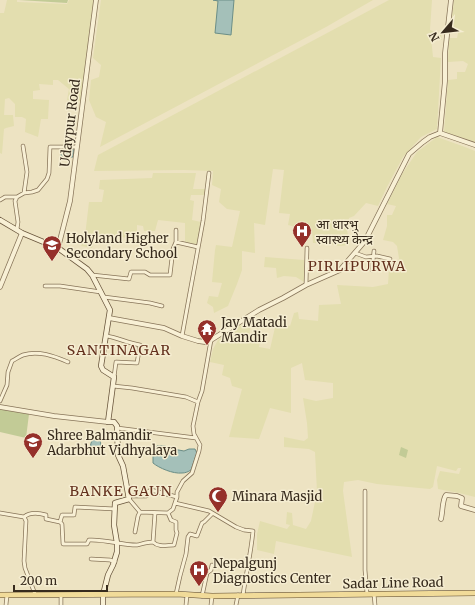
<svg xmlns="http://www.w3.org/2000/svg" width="475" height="605" font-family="Merriweather,'Noto Sans Devanagari',serif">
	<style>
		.farmland { fill: #e3deaf }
		.green { fill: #c2cb96 }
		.water { fill: #a4c0b9; stroke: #6b8e87 }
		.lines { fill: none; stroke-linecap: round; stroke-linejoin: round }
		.minor-casing { stroke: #877459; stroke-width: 4.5 }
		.tertiary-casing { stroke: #877459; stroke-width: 5.5 }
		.secondary-casing { stroke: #69553c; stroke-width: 6 }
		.primary-casing { stroke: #55422d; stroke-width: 6 }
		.minor { stroke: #f8f0d5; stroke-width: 3 }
		.tertiary { stroke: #f8f0d5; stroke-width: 4 }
		.secondary { stroke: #f8f0d5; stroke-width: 4.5 }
		.primary { stroke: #f1db99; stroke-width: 5 }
		.labels { text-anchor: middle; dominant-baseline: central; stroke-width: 3; stroke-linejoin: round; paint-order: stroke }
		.street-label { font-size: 13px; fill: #372b1d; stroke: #f5edd1 }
		.poi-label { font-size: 13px; fill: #372b1d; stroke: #f5edd1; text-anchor: start }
		.neighbourhood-label { font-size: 14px; letter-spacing: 1px; fill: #63301d; stroke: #f5edd1 }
	</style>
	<rect width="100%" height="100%" fill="#ede3c2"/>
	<path class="farmland" d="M7 0H17V2L67 4 69 0H95L81 101 67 100 69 89 58 80H53V85L39 84 40 90 33 91V99L49 100 48 119H41L38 137 25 132 26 119 22 117H15V104L9 98 5 99 4 115H13L14 126 6 128 4 129 2 154 0 153V13H4Z
		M101 0H373L326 27 100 147 106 122 96 117 89 100 91 80 99 77 101 65 93 58Z
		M389 0H432L430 30 441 34 442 40 431 38 433 57 441 58 437 129 421 137 403 157 387 187 378 206 366 203 354 216 349 218 347 230 350 245 339 246 327 243 328 237H323L320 243H313L312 231 288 225 290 214 279 213 284 170 273 169 265 225 254 223 255 253 242 251V270L237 284 228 306 214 313 213 307 207 303 209 296 218 297 222 283 212 282 215 250 216 245 232 247 240 211 227 209 219 202 221 189 212 185 213 171 184 170 94 171 98 155Z
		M454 0H475V142L444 132 448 80 457 79V72H465L468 64 463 61 448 62 449 38H457L459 29 451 27Z
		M437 137 465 147 475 151V497L459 493 438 489 437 480 440 471 459 474 461 468H458L456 471 437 466 433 487 430 489 377 484 358 480 344 482 343 491 352 557 276 541 274 554 257 550V534L260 521 287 529 290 525 286 524 287 512 292 513 293 525 306 529 311 521 317 492 315 452 309 449 284 447V437L304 441 308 438 307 423 303 398 316 401 333 398V383L305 380 302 363 291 368V413L270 408 259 439 229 437 242 389 232 386 230 378 222 375 224 365 210 362 213 349 218 340 235 328 251 321 249 338 260 341 259 347 270 349 276 323 290 326 294 313 298 312 299 319 318 321 319 305 341 304 337 285 373 287 388 284 389 269 397 268 399 258 397 246 393 242 383 240 387 226V215H392L396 206 387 204 402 174 417 152Z
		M153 173H196L193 189H205V195H191L190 200 194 201 192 220 201 222 197 245 185 242V223L158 220 155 231H144L143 226 137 225V234H135L134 238 101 236 95 238 92 248 81 246 85 236 89 202H102L104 190 99 189 100 180 152 178Z
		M265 257 304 260V282L296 277 284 276 277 278 276 268 264 267Z"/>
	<path class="green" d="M19 0H68L67 3Z
		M0 409 29 414 26 438 0 432Z
		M401 447 408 450 406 458 399 455Z"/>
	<path class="water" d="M213 0H234L231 35 215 33 218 1Z
		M66 148 74 150 73 157H62L61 155 62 151Z
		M95 437 99 438C102 444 101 448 97 454L94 455 88 453 92 451C89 446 91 441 95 437Z
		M157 446H165L173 449 184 451 189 449H195L197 453 191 470C188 472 185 473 182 473 173 474 159 468 153 463V454Z"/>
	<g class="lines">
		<defs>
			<path id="minor" d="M23 146 27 172 24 193
				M0 200 5 197H17
				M17 229 18 222 15 201 17 197 24 193 32 192 38 190 47 179 49 173 50 147H76
				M176 242V230
				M355 253 366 257 377 256 390 259
				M372 270 374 251
				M92 275 129 279 131 272H145L150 275H170L173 249 176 242 198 247
				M306 285 307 248
				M45 286H60L101 292
				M104 297 150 303 162 306
				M107 336C118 338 128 343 140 345L137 363 116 362 114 377
				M182 336 203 221 209 173
				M113 386 132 388 186 397 198 402
				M0 401 7 385 8 372 12 361C16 359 20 356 23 355 38 350 54 356 68 362
				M117 428 196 438
				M365 491V570L367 594
				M128 496H146L148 495 149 491 151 490 177 497
				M129 499 140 512 168 513 173 509 177 497V492L183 481 192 473 199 451 200 445 194 434 193 426 198 402 202 391 211 340
				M175 503 209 511 236 527 244 530 253 531C251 553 246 574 243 595
				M115 509 75 507 74 515H62L60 522 62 524 63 544H87L89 540C105 539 121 545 137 545 142 544 147 542 153 542
				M0 513 24 517 26 521 24 561 25 568 35 594
				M155 513 153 542C159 548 167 545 174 545L177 533 176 530V522L171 520 168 513
				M24 517C30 512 39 513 46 515V519L60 522
				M135 532 138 516 140 512
				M91 559 110 560 115 562
				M176 594 180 576 186 554 188 537 190 534 197 536 202 523 204 522 212 514
				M374 594 375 605
				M61 595V605
				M202 596 207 573 211 570 212 565
				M6 605 7 595
				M186 605 187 595
				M211 605 212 596
				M236 605 238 595"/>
			<path id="tertiary" d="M440 133 445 81V53L451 0
				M440 133 475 145
				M58 248 70 201 96 0
				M0 287 22 233
				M109 318 164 328 182 336 198 341 205 342 211 340 259 310 283 298 306 285 340 270 365 241 409 154 423 142 430 137 440 133
				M0 407 54 416 108 422
				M441 519C443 511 442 500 446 495L457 496 462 498 461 506 475 510"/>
			<path id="secondary" d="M0 220 22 233 58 248 87 269 92 275 110 310 101 366 103 370 114 377 108 422H114L117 426 118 455 123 466 129 499 115 503 114 525 117 543V552L113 565 108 575 103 595V605"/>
			<path id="primary" d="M0 595 176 594 212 596 475 593"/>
		</defs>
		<use href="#minor" class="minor-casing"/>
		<use href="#tertiary" class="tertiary-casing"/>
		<use href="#secondary" class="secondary-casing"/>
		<use href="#primary" class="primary-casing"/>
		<use href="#minor" class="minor"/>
		<use href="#tertiary" class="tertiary"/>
		<use href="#secondary" class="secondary"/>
		<use href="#primary" class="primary"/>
	</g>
	<defs>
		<symbol id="hospital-pin" viewBox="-11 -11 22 30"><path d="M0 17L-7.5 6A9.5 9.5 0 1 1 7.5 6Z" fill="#95302a" stroke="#f5edd1"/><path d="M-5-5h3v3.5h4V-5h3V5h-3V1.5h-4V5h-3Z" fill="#fff"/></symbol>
		<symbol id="school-pin" viewBox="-11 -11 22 30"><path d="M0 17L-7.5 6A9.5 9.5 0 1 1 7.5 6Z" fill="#95302a" stroke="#f5edd1"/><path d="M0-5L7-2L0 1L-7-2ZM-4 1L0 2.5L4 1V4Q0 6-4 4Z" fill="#fff"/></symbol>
		<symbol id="temple-pin" viewBox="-11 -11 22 30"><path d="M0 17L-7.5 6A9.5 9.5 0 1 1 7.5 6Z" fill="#95302a" stroke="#f5edd1"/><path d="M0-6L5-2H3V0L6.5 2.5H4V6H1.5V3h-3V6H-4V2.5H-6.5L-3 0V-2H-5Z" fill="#fff"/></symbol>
		<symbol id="mosque-pin" viewBox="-11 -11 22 30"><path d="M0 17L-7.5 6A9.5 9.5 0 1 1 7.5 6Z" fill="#95302a" stroke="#f5edd1"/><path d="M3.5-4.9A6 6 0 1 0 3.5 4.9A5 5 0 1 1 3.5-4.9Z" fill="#fff"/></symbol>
	</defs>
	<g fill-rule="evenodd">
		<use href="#hospital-pin" x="291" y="220" width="22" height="30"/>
		<use href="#school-pin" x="41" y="234" width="22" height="30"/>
		<use href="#temple-pin" x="196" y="318" width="22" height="30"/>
		<use href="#school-pin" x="22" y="431" width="22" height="30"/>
		<use href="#mosque-pin" x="207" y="485" width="22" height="30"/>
		<use href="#hospital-pin" x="188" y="559" width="22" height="30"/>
	</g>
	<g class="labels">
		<g class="street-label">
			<text transform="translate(70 123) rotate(-83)">Udaypur Road</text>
			<text transform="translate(393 583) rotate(-1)">Sadar Line Road</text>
		</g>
		<g class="poi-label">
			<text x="316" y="224">आ धारभु<tspan x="316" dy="15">स्वास्थ्य केन्द्र</tspan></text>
			<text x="66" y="238">Holyland Higher<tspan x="66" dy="15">Secondary School</tspan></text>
			<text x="221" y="322">Jay Matadi<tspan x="221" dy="15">Mandir</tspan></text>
			<text x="47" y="435">Shree Balmandir<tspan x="47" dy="15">Adarbhut Vidhyalaya</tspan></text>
			<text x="232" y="496">Minara Masjid</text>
			<text x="213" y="563">Nepalgunj<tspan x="213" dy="15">Diagnostics Center</tspan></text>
		</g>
		<g class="neighbourhood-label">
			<text x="357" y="266">PIRLIPURWA</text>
			<text x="119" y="350">SANTINAGAR</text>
			<text x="121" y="491">BANKE GAUN</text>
		</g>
	</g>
	<g transform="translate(443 32) rotate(242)" stroke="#f5edd1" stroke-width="3" paint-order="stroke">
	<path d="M0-3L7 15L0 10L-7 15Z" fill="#372b1d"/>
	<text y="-6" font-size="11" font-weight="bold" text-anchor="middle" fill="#372b1d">N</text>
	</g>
	<path d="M14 585v6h93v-6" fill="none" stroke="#372b1d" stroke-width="2"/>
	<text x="20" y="585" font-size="12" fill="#372b1d" stroke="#f5edd1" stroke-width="3" paint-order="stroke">200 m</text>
</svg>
